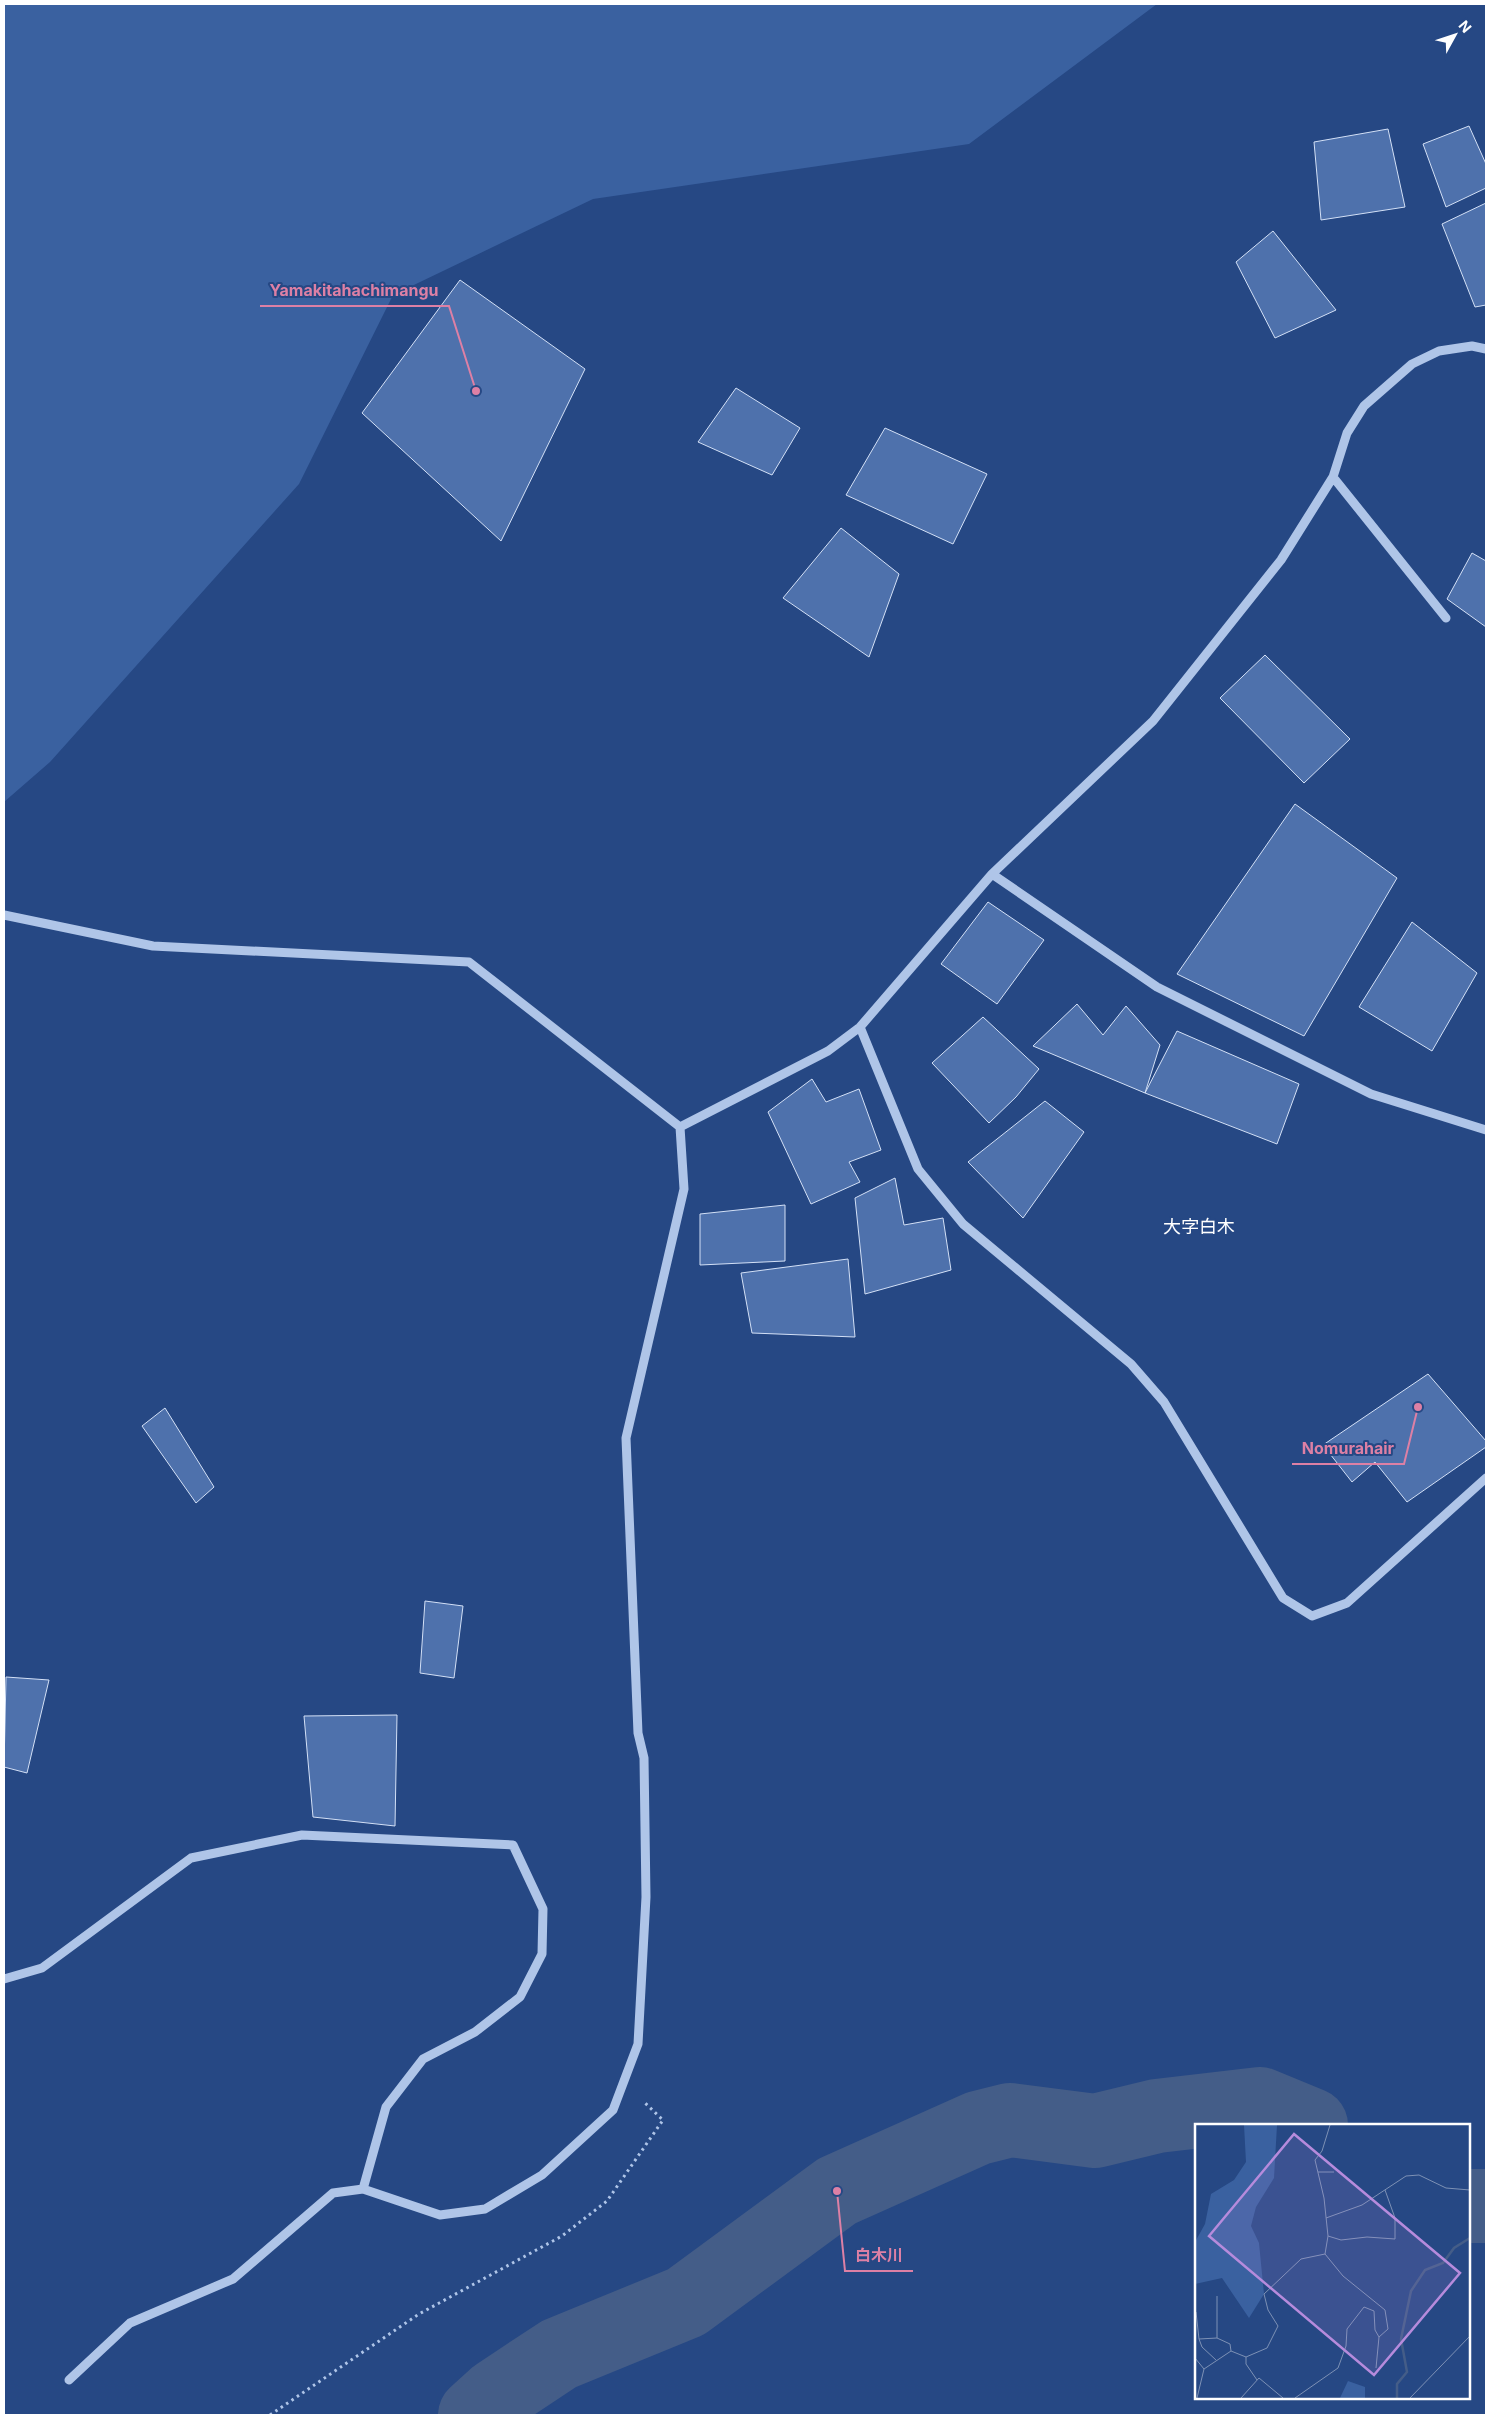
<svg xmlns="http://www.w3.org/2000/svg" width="1490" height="2419" font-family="Inter,'Noto Sans JP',sans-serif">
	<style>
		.green { fill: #3a61a0 }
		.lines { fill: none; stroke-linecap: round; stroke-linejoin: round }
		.river { stroke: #445d88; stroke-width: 74 }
		.building { fill: #4e71ac; stroke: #d3e0f6 }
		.path { stroke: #afc5e8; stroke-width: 3; stroke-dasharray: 2.5 4; stroke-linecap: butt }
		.minor { stroke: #afc5e8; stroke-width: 9 }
		.labels { text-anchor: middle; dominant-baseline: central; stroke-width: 4; stroke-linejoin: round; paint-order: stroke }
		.quarter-label { font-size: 18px; fill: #fff; stroke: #264884 }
		.inset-river { fill: none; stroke: #445d88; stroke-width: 2.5 }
		.inset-road { fill: none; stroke: #7d91b5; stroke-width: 1 }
		.view { fill: #b68bdc; fill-opacity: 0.15; stroke: #b68bdc; stroke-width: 2.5 }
		.inset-edge { fill: none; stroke: #fff; stroke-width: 2.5 }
		.leader { fill: none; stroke: #dd80a5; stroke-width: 2 }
		.callout-dot { fill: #dd80a5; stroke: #264884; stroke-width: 2 }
		.callout-label { font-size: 16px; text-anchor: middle; font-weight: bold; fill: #dd80a5; stroke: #264884; stroke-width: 4; stroke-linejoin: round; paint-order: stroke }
	</style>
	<rect width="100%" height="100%" fill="#264884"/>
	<path class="green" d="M4 4H1157L969 144 593 199 393 295 299 484 50 762 4 802Z"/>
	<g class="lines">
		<path class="river" d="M1469 2206H1486
			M475 2415 497 2395 559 2354 686 2302 837 2191 978 2128 1010 2120 1095 2131 1157 2116 1260 2104 1311 2125"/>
	</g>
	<path class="building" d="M1469 126 1486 164V188L1446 207 1423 144Z
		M1388 129 1405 207 1321 220 1314 142Z
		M1486 203V305L1475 307 1442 224Z
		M1273 231 1336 310 1275 338 1236 262Z
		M460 280 585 369 501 541 362 413Z
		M736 388 800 428 772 475 698 442Z
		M885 428 987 474 953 544 846 495Z
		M841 528 899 574 869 657 783 598Z
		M1472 553 1486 561V627L1447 599Z
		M1265 655 1350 739 1304 783 1220 698Z
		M1295 804 1397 878 1304 1036 1177 974Z
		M988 902 1044 940 997 1004 941 964Z
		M1412 922 1477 973 1432 1051 1359 1007Z
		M1077 1004 1103 1035 1126 1006 1160 1045 1145 1093 1033 1046Z
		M983 1017 1039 1069 1016 1097 989 1123 932 1063Z
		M1177 1031 1299 1084 1277 1144 1145 1093Z
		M812 1079 826 1102 859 1089 881 1150 849 1162 860 1182 811 1204 768 1112Z
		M1045 1101 1084 1132 1023 1218 968 1162Z
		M895 1178 904 1225 943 1218 951 1270 865 1294 855 1198Z
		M785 1205V1261L700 1265V1214Z
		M848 1259 855 1337 752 1333 741 1273Z
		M1428 1374 1486 1441V1447L1407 1502 1375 1462 1352 1482 1323 1445Z
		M165 1408 214 1487 196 1503 142 1426Z
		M425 1601 463 1606 454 1678 420 1673Z
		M6 1677 49 1680 27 1773 4 1767Z
		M397 1715 395 1826 313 1817 304 1716Z"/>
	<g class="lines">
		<path class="path" d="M270 2415 419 2314 562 2236 607 2201 663 2120 644 2102"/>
		<path class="minor" d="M1333 477 1446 618
			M992 874 1157 987 1371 1094 1486 1130
			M4 915 153 946 469 962 680 1127 684 1189 626 1438 638 1733 644 1758 646 1897 638 2044 613 2110 542 2175 485 2209 440 2215 363 2189 386 2107 423 2059 475 2032 520 1997 542 1954 543 1909 513 1845 302 1835 191 1858 42 1968 4 1979
			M860 1027 918 1169 963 1224 1131 1364 1164 1402 1283 1598 1312 1616 1347 1603 1486 1478
			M680 1127 828 1051 860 1027 992 874 1153 721 1281 560 1333 477 1347 433 1364 406 1412 364 1439 351 1472 346 1486 349
			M69 2380 130 2323 233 2279 333 2193 363 2189"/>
	</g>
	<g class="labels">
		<g class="quarter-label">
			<text x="1199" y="1226">大字白木</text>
		</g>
	</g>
	<g transform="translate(1195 2124)">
		<rect width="275" height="275" fill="#264884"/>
		<path d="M49 1H82L79 54 61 83 56 102 64 119 69 170 54 194 27 154 0 160V118L10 100 16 70 39 56 51 38ZM153 257 170 263V274H145Z" fill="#3a61a0"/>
		<path class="inset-river" d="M202 274V260L212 248 206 215 216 167 230 146 248 139 259 124 275 114"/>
		<path class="inset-road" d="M123 48H139M131 94 167 81 211 52 224 51 251 64 275 66M133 112 146 116 172 113 200 115V94L190 66M130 130 133 112 129 74 120 36 127 27 135 1M22 172V214L35 220 36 227M1 188 4 215 22 214M4 215 7 223 21 236M51 233V240L62 256M0 234 9 245 2 274M181 244 184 213M9 245 36 227 51 233 72 224 83 202 73 186 69 170 106 135 130 130M46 274 64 254 88 274M100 274 143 244 151 222 152 205 169 183 179 187 180 206 184 213 193 205 190 186 148 152 130 130M215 274 275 212"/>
		<path class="view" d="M99 10 265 149 179 251 14 112Z"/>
		<rect width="275" height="275" class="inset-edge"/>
	</g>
	<path class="leader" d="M476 391L449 306H260M1418 1407L1404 1464H1292M837 2191L845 2271H913"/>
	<g class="callout-dot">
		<circle cx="476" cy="391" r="5"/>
		<circle cx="1418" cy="1407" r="5"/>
		<circle cx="837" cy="2191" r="5"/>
	</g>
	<g class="callout-label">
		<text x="354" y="296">Yamakitahachimangu</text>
		<text x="1348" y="1454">Nomurahair</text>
		<text x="879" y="2261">白木川</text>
	</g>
	<rect width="1490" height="2419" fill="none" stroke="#ffffff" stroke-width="10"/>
	<g transform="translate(1455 35) rotate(50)" stroke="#264884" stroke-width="4" paint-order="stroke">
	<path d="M0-4L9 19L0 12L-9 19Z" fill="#ffffff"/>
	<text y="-8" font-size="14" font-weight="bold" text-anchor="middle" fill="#ffffff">N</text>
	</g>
</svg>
